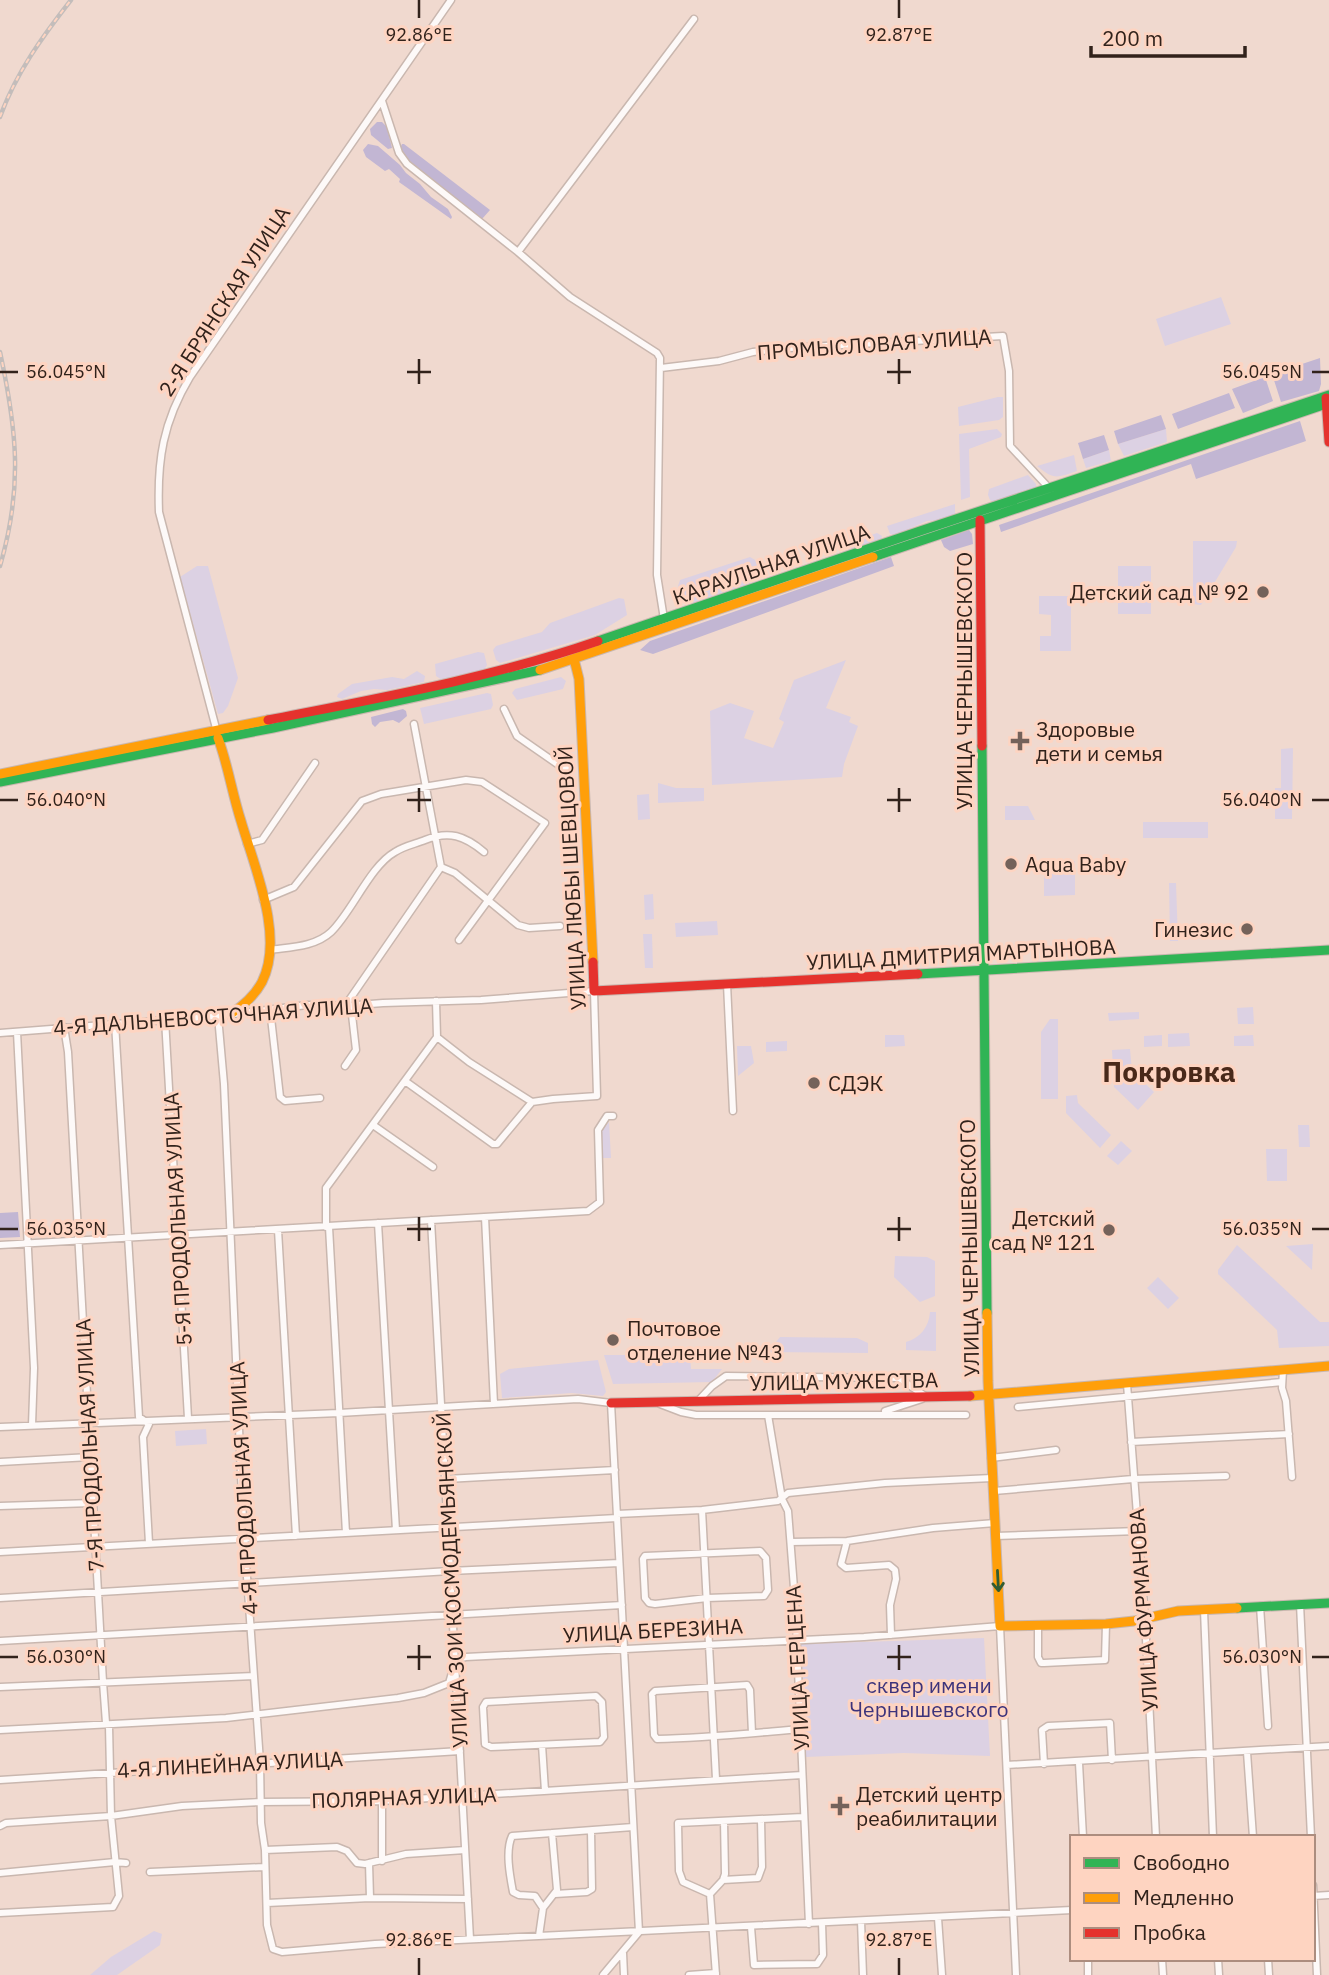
<svg xmlns="http://www.w3.org/2000/svg" width="1329" height="1975" font-family="'IBM Plex Sans',sans-serif">
	<style>
		.green { fill: #dcd1e3 }
		.forest { fill: #c2b6d3 }
		.lines { fill: none; stroke-linecap: round; stroke-linejoin: round }
		.street-casing { stroke: #c9b7af; stroke-width: 9 }
		.fast-casing { stroke: #c9b7af; stroke-width: 11 }
		.slow-casing { stroke: #c9b7af; stroke-width: 11 }
		.jam-casing { stroke: #c9b7af; stroke-width: 11 }
		.street { stroke: #fdf9f8; stroke-width: 6 }
		.fast { stroke: #30b455; stroke-width: 9 }
		.slow { stroke: #ff9f0a; stroke-width: 9 }
		.jam { stroke: #e5322d; stroke-width: 9 }
		.rail-casing { stroke: #c3bdbb; stroke-width: 4.5 }
		.rail { stroke: #fed4c1; stroke-width: 2; stroke-dasharray: 5; stroke-linecap: butt }
		.oneway { stroke: #315c32 }
		.ticks { fill: none; stroke: #31221b; stroke-width: 2.5 }
		.poi-dot { fill: #74625a; stroke: #fed4c1; stroke-width: 2.5 }
		.labels { text-anchor: middle; dominant-baseline: central; stroke-width: 6; stroke-linejoin: round; paint-order: stroke }
		.street-label { font-size: 21px; fill: #31221b; stroke: #fed4c1 }
		.poi-label { font-size: 21px; fill: #31221b; stroke: #fed4c1; text-anchor: start }
		.park-label { font-size: 21px; fill: #3d337b; stroke: #fed4c1 }
		.district-label { font-size: 28px; font-weight: bold; fill: #49291a; stroke: #fed4c1 }
		.ticks-label { font-size: 18px; text-anchor: middle; fill: #31221b; stroke: #fed4c1; stroke-width: 6; stroke-linejoin: round; paint-order: stroke }
	</style>
	<rect width="100%" height="100%" fill="#f0d9cf"/>
	<path class="green" d="M1221 297 1231 324 1165 346 1156 319Z
		M998 397H1003V417L999 420 959 426 958 407Z
		M997 429 1002 434 1001 437 969 449 970 497 961 500 959 434Z
		M1166 429 1167 442 1124 456 1118 444Z
		M1109 450 1111 461 1086 468 1083 459Z
		M1074 455 1077 471C1056 478 1054 480 1037 466Z
		M1028 475 1036 484V487L994 502 990 500 988 495 989 489Z
		M955 504V515L942 520 927 521 895 535 890 534 887 526Z
		M877 533 882 536 881 540 851 550 847 549 846 544Z
		M1193 541H1237L1236 547 1201 605 1193 604Z
		M750 557 755 560 761 576 759 582 689 604H684L678 586 680 580Z
		M197 566H208L238 678 228 706 223 713 218 714 180 577Z
		M1118 566H1151V614H1118Z
		M1039 596H1071V651H1040V636H1051V615L1039 614Z
		M619 598 624 599 627 615 595 635 500 663 496 660 493 650 496 646 542 632 550 623Z
		M478 652 484 653 487 665 484 670 442 680 436 676 435 664Z
		M846 660 826 708 851 717 849 722 858 726 844 764 842 777 712 785 710 711 730 703 754 711 744 738 773 748 784 722 779 719 794 680Z
		M417 671 425 676 424 682 387 690 374 689 361 691 342 699 337 697 338 694 352 684 392 677 404 679Z
		M561 677 566 681 563 689 517 700 512 693 515 689Z
		M487 693 491 694 493 705 491 709 424 724 420 708Z
		M1293 748 1292 819H1275V788H1281V749Z
		M658 783 676 788H704V801L658 803Z
		M649 794 650 819 638 820 637 795Z
		M1005 806H1028L1035 820H1005Z
		M1143 822H1208V838H1143Z
		M1044 861H1075V895L1044 896Z
		M1169 883H1176L1178 941H1170Z
		M653 894 654 919 645 920 644 895Z
		M717 921 718 935 676 937 675 923Z
		M643 934H652L653 968H645Z
		M1253 1007 1254 1024H1238L1237 1008Z
		M1139 1012V1019L1109 1021 1108 1013Z
		M1050 1019H1058V1099H1041V1032Z
		M1189 1033 1190 1046 1168 1047V1034Z
		M885 1035H904L905 1046 885 1047Z
		M1162 1035V1046L1144 1047V1036Z
		M1253 1035 1254 1046H1234V1036Z
		M787 1041V1051L766 1052V1042Z
		M737 1046H751L754 1063 738 1076Z
		M1130 1049 1132 1071 1154 1092 1138 1110 1114 1087 1112 1050Z
		M1077 1095 1078 1103 1111 1135 1100 1148 1066 1113V1096Z
		M609 1122 611 1158H602L600 1133Z
		M1298 1125H1309L1310 1147H1299Z
		M1121 1141 1132 1151 1118 1165 1107 1156Z
		M1266 1149H1287V1181H1267Z
		M1313 1244 1312 1270 1286 1246Z
		M1237 1245 1320 1322H1329V1346L1279 1348 1277 1330 1218 1274V1270Z
		M895 1256 927 1257 935 1261V1296L920 1302 894 1277Z
		M1158 1277 1179 1298 1168 1309 1147 1288Z
		M930 1312H936V1351L906 1350V1342C920 1338 929 1327 930 1312Z
		M780 1337 857 1338 868 1343V1353L768 1352Z
		M604 1355H690L691 1369H722L712 1382 613 1384Z
		M598 1360 606 1392 603 1396 572 1393 502 1398 500 1374 509 1369Z
		M206 1429 207 1444 176 1446 175 1431Z
		M984 1638 990 1756 904 1753 806 1757 801 1644Z
		M154 1931 162 1934 160 1945 117 1975H90L111 1957Z"/>
	<path class="forest" d="M377 122H382L387 127 392 148 388 149 371 135 370 129Z
		M368 144 378 146 400 165 406 173 420 184 431 197 448 209 452 217 451 219 399 182 400 179 389 169 385 171 366 157 363 150Z
		M402 144H404L490 210 482 219 408 160 400 148Z
		M1320 358 1321 384 1319 391 1281 402 1272 374Z
		M1265 377 1273 401 1243 413 1232 389Z
		M1229 393 1235 408 1178 429 1172 414Z
		M1161 415 1166 429 1118 444 1114 431Z
		M1300 421 1306 441 1196 479 1191 464 1001 532 999 525Z
		M1104 435 1109 450 1083 459 1078 443Z
		M969 530 972 534 973 544 950 551 944 547 941 540Z
		M891 557 894 566 653 654 640 650 650 641Z
		M403 709 406 711 407 716 399 723 393 720 380 722 375 727 372 724 371 717Z
		M18 1212 20 1237 0 1238V1213Z"/>
	<g class="lines">
		<defs>
			<path id="street" d="M382 101 399 153 407 164 518 252 570 297 657 353 660 358 657 575 664 619
				M518 252 694 19
				M661 368 719 361 753 352 789 348 1003 336 1009 371 1010 446 1049 488
				M504 709 517 736 563 768 571 769
				M217 732 159 512C157 460 163 422 190 377L451 0
				M247 844 262 840 315 763
				M441 867 455 873 518 925 529 928 560 926
				M263 900 294 887 362 801 381 794 466 780 482 782 545 823 459 940
				M270 950C290 947 315 947 331 932 352 912 370 866 395 852 404 846 415 844 425 840 449 830 465 836 484 852
				M727 984 733 1111
				M345 1006 441 867 414 724
				M270 1009 280 1097 285 1101 320 1098
				M218 1016 224 1084 243 1520 260 1762 261 1823 265 1850 267 1925 273 1949 282 1952 375 1944 1072 1910
				M165 1019 188 1418
				M115 1023 139 1417 149 1424 143 1437 149 1543
				M17 1032 34 1368 32 1425
				M0 1033 218 1016 307 1005 345 1006 383 1003 481 1000 594 991 597 1096 553 1099 532 1102 469 1062 437 1037
				M345 1066 356 1050 351 1006
				M405 1081 493 1144H497L532 1102
				M373 1125 433 1167
				M485 1217 494 1404
				M431 1220 470 1939
				M378 1223 396 1530
				M326 1227V1188L437 1037 436 1001
				M329 1227 346 1533
				M278 1230 296 1536
				M0 1245 588 1211 600 1202 598 1130 607 1116H613
				M1283 1370 1282 1388 1286 1401 1292 1477
				M1127 1384 1145 1619 1156 1837
				M697 1402 712 1386 726 1376 899 1378 925 1396
				M660 1404 681 1412 696 1415H966
				M1018 1407 1282 1382
				M885 1411 922 1399
				M768 1415 782 1499 788 1511 795 1601 809 1924
				M0 1427 339 1413 578 1399 611 1403 639 1932 603 1975
				M1131 1442 1289 1434
				M991 1458 1056 1450
				M0 1462 90 1457
				M446 1479 615 1470
				M994 1491 1133 1479 1226 1476
				M0 1506 92 1503
				M702 1510 716 1779
				M617 1514 702 1510 778 1501 788 1493 885 1483 992 1478
				M996 1536 1138 1531
				M847 1541 841 1564 846 1568 889 1565 895 1570 896 1579 890 1605 891 1635
				M791 1542 847 1541 933 1528 995 1523
				M760 1551 766 1558 768 1590 764 1596 707 1598 655 1604 649 1603 645 1598 643 1559 645 1556Z
				M0 1552 617 1518
				M0 1598 450 1571 619 1563
				M1300 1604 1311 1837
				M1260 1606 1268 1726
				M1204 1610 1213 1837
				M1038 1625V1657L1041 1663H1044L1105 1660 1106 1624
				M0 1641 622 1605
				M0 1687 254 1676
				M596 1696 602 1702 604 1737 600 1742 491 1747 485 1744 483 1707 486 1702Z
				M0 1730 226 1718 398 1698 424 1693 449 1683 456 1659 466 1657 864 1637 1000 1626 1016 1975
				M752 1733 750 1690 747 1685 655 1691 652 1694 654 1735 657 1739C705 1738 753 1733 801 1729
				M542 1745 545 1791
				M1247 1752 1253 1837
				M1079 1763 1083 1837
				M1044 1764 1042 1730 1048 1726 1110 1723 1112 1760
				M1007 1765 1329 1746
				M0 1780 460 1751
				M761 1820 762 1867 758 1878 723 1880 710 1894 683 1882 679 1871 678 1823 803 1817
				M0 1826 6 1823 111 1816 182 1806 260 1802 382 1801 802 1775
				M265 1850 337 1847 347 1851 357 1863 365 1864 406 1854 465 1850
				M382 1861V1801
				M369 1863 370 1898
				M150 1872 264 1867
				M0 1873 115 1862 126 1863
				M723 1880 725 1874 724 1821
				M1313 1885 1317 1975
				M555 1894 587 1892 592 1889 591 1831
				M710 1894 716 1975
				M1313 1896 1329 1895
				M267 1903 370 1898 468 1899
				M543 1908 557 1890 552 1833
				M0 1913 113 1907 119 1896 111 1816 109 1726 106 1723 103 1682 68 1052 64 1027
				M938 1918 942 1975
				M861 1921 863 1975
				M751 1927 754 1965 817 1964 823 1955 822 1923
				M539 1936 543 1908 535 1896 519 1895 513 1892C510 1876 505 1851 512 1836L633 1827
				M623 1953 624 1975
				M1088 1959V1975
				M1162 1959 1163 1975
				M1218 1959 1219 1975
				M1268 1959 1269 1975
				M689 1975 716 1973"/>
			<path id="fast" d="M873 557 1329 403
				M598 641 920 531 1329 395
				M982 746 987 1313
				M0 782 273 728 540 670
				M918 974 1329 950
				M1237 1608 1329 1603"/>
			<path id="slow" d="M574 659 579 679 593 962
				M540 670 873 557
				M218 738C228 765 232 793 241 821 254 866 285 937 262 982 255 995 244 1005 232 1013
				M0 774 268 720
				M987 1313 988 1381 1000 1626 1106 1624 1134 1621 1178 1611 1237 1608
				M970 1396 1329 1366"/>
			<path id="jam" d="M1326 398 1329 442
				M980 520 982 746
				M268 720C379 698 491 678 598 641
				M593 962 594 991 918 974
				M611 1403 970 1396"/>
		</defs>
		<use href="#street" class="street-casing"/>
		<use href="#fast" class="fast-casing"/>
		<use href="#slow" class="slow-casing"/>
		<use href="#jam" class="jam-casing"/>
		<use href="#street" class="street"/>
		<use href="#fast" class="fast"/>
		<use href="#slow" class="slow"/>
		<use href="#jam" class="jam"/>
		<defs>
			<path id="rail" d="M0 117C16 73 42 37 71 0
				M0 352C17 431 23 487 0 566"/>
		</defs>
		<use href="#rail" class="rail-casing"/>
		<use href="#rail" class="rail"/>
	</g>
	<defs><path id="oneway-shaft" d="M-6 0H5M1.5-3L5.5 0L1.5 3" fill="none" stroke-width="1.6" stroke-linecap="round" stroke-linejoin="round" transform="scale(1.75)"/></defs>
	<use class="oneway" href="#oneway-shaft" transform="translate(998 1581) rotate(87)"/>
	<path class="ticks" d="M419 0V18M899 0V18M419 359V384M899 359V384M0 372H18M407 372H431M887 372H911M1312 372H1329M419 788V812M899 788V812M0 800H18M407 800H431M887 800H911M1312 800H1329M419 1217V1241M899 1217V1241M0 1229H18M407 1229H431M887 1229H911M1312 1229H1329M419 1645V1670M899 1645V1670M0 1657H18M407 1657H431M887 1657H911M1312 1657H1329M419 1958V1975M899 1958V1975"/>
	<g class="poi-dot">
		<circle cx="1263" cy="592" r="7"/>
		<path d="M1016.5 730.5h7v7h7v7h-7v7h-7v-7h-7v-7h7z"/>
		<circle cx="1011" cy="864" r="7"/>
		<circle cx="1247" cy="929" r="7"/>
		<circle cx="814" cy="1083" r="7"/>
		<circle cx="1109" cy="1230" r="7"/>
		<circle cx="613" cy="1340" r="7"/>
		<path d="M836.5 1795.5h7v7h7v7h-7v7h-7v-7h-7v-7h7z"/>
	</g>
	<g class="labels">
		<g class="street-label">
			<text transform="translate(224 301) rotate(-57)">2-Я БРЯНСКАЯ УЛИЦА</text>
			<text transform="translate(874 344) rotate(-4)">ПРОМЫСЛОВАЯ УЛИЦА</text>
			<text transform="translate(771 564) rotate(-19)">КАРАУЛЬНАЯ УЛИЦА</text>
			<text transform="translate(964 681) rotate(-90)">УЛИЦА ЧЕРНЫШЕВСКОГО</text>
			<text transform="translate(571 878) rotate(-93)">УЛИЦА ЛЮБЫ ШЕВЦОВОЙ</text>
			<text transform="translate(961 954) rotate(-3)">УЛИЦА ДМИТРИЯ МАРТЫНОВА</text>
			<text transform="translate(213 1016) rotate(-4)">4-Я ДАЛЬНЕВОСТОЧНАЯ УЛИЦА</text>
			<text transform="translate(177 1219) rotate(-93)">5-Я ПРОДОЛЬНАЯ УЛИЦА</text>
			<text transform="translate(969 1248) rotate(-91)">УЛИЦА ЧЕРНЫШЕВСКОГО</text>
			<text transform="translate(844 1381) rotate(-1)">УЛИЦА МУЖЕСТВА</text>
			<text transform="translate(89 1445) rotate(-93)">7-Я ПРОДОЛЬНАЯ УЛИЦА</text>
			<text transform="translate(243 1488) rotate(-93)">4-Я ПРОДОЛЬНАЯ УЛИЦА</text>
			<text transform="translate(451 1580) rotate(-93)">УЛИЦА ЗОИ КОСМОДЕМЬЯНСКОЙ</text>
			<text transform="translate(1143 1610) rotate(-94)">УЛИЦА ФУРМАНОВА</text>
			<text transform="translate(653 1630) rotate(-3)">УЛИЦА БЕРЕЗИНА</text>
			<text transform="translate(797 1668) rotate(-93)">УЛИЦА ГЕРЦЕНА</text>
			<text transform="translate(230 1764) rotate(-3)">4-Я ЛИНЕЙНАЯ УЛИЦА</text>
			<text transform="translate(404 1797) rotate(-2)">ПОЛЯРНАЯ УЛИЦА</text>
		</g>
		<g class="poi-label">
			<text x="1249" y="592" text-anchor="end">Детский сад № 92</text>
			<text x="1036" y="729">Здоровые<tspan x="1036" dy="24">дети и семья</tspan></text>
			<text x="1025" y="864">Aqua Baby</text>
			<text x="1233" y="929" text-anchor="end">Гинезис</text>
			<text x="828" y="1083">СДЭК</text>
			<text x="1095" y="1218" text-anchor="end">Детский<tspan x="1095" dy="24">сад № 121</tspan></text>
			<text x="627" y="1328">Почтовое<tspan x="627" dy="24">отделение №43</tspan></text>
			<text x="856" y="1794">Детский центр<tspan x="856" dy="24">реабилитации</tspan></text>
		</g>
		<g class="park-label">
			<text x="929" y="1685">сквер имени<tspan x="929" dy="24">Чернышевского</tspan></text>
		</g>
		<g class="district-label">
			<text x="1169" y="1071">Покровка</text>
		</g>
	</g>
	<g class="ticks-label">
		<text x="419" y="41">92.86°E</text>
		<text x="899" y="41">92.87°E</text>
		<text x="66" y="378">56.045°N</text>
		<text x="1262" y="378">56.045°N</text>
		<text x="66" y="806">56.040°N</text>
		<text x="1262" y="806">56.040°N</text>
		<text x="66" y="1235">56.035°N</text>
		<text x="1262" y="1235">56.035°N</text>
		<text x="66" y="1663">56.030°N</text>
		<text x="1262" y="1663">56.030°N</text>
		<text x="419" y="1946">92.86°E</text>
		<text x="899" y="1946">92.87°E</text>
	</g>
	<rect x="1070" y="1835" width="245" height="126" fill="#fed4c1" stroke="#ac8d7f" stroke-width="2"/>
	<rect x="1084" y="1858" width="35" height="10" fill="#30b455" stroke="#ac8d7f" stroke-width="2"/>
	<text x="1133" y="1870" font-size="21" fill="#31221b">Свободно</text>
	<rect x="1084" y="1893" width="35" height="10" fill="#ff9f0a" stroke="#ac8d7f" stroke-width="2"/>
	<text x="1133" y="1905" font-size="21" fill="#31221b">Медленно</text>
	<rect x="1084" y="1928" width="35" height="10" fill="#e5322d" stroke="#ac8d7f" stroke-width="2"/>
	<text x="1133" y="1940" font-size="21" fill="#31221b">Пробка</text>
	<path d="M1091 46v10h154v-10" fill="none" stroke="#31221b" stroke-width="3.5"/>
	<text x="1102" y="46" font-size="21" fill="#31221b" stroke="#fed4c1" stroke-width="5" paint-order="stroke">200 m</text>
</svg>
